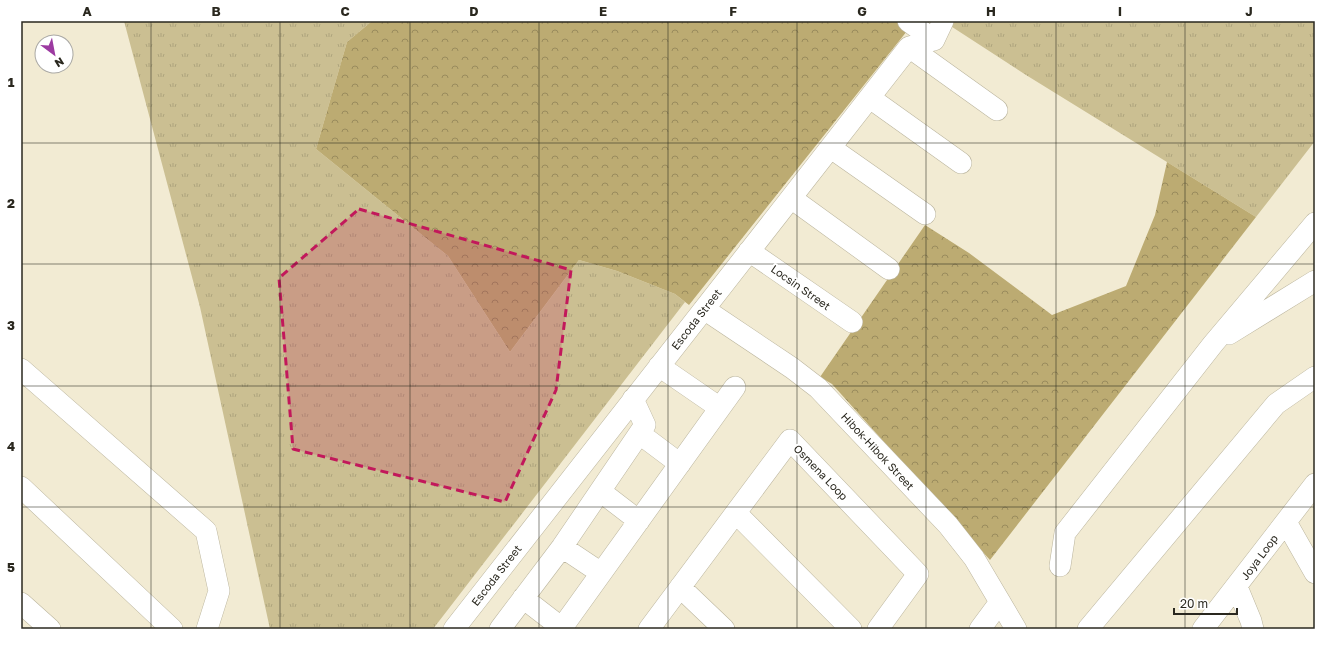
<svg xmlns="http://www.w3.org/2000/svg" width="1336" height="650" font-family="'Golos Text',sans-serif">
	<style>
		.grass { fill: url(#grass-tufts) }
		.forest { fill: url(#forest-crowns) }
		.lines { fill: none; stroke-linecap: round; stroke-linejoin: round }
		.minor-casing { stroke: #bbb59e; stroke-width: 22 }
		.minor { stroke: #fff; stroke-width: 21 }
		.marked { fill: #c2185b; fill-opacity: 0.2; stroke: #c2185b; stroke-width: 3; stroke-dasharray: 8 5; stroke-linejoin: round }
		.grid { fill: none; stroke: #2a281f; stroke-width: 1; stroke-opacity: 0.55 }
		.labels { text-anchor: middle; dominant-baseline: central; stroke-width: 4; stroke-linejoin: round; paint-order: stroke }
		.street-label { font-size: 11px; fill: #2a281f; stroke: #fff }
		.neatline { fill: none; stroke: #2a281f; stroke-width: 1.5 }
		.grid-label { font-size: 13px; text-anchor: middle; font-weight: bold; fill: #2a281f }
	</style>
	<defs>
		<pattern id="grass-tufts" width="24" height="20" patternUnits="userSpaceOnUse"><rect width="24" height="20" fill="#cbbf92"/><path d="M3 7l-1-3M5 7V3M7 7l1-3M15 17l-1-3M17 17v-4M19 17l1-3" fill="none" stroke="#aea47d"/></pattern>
		<pattern id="forest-crowns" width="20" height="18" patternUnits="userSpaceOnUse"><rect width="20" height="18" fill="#bcab72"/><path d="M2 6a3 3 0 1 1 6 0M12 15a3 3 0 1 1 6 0" fill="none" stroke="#998b5d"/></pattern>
	</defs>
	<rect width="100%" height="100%" fill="#f2ebd3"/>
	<path class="grass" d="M124 21H372L347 42 316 149 448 256 510 352 579 260 617 271 675 294 685 302 433 629H270L200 307Z
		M947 21H1315V141L1256 217 1026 75 946 23Z"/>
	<path class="forest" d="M372 21H915L689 305 675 294 617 271 579 260 510 352 448 256 316 149 347 42Z
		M1167 162 1256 217 990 560 832 384 820 377 925 225 969 253 1052 315 1126 286 1155 215Z"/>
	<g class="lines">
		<defs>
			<path id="minor" d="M908 21 934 40
				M909 47 997 110
				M870 98 961 163
				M831 148 925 214
				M791 198 889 269
				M749 251 852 322
				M704 309 792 368 818 388 948 525 974 558 1016 629
				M1229 334 1315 281
				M659 366 720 408
				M21 369 206 531 219 591 207 629
				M640 434 680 464
				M21 487 172 629
				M600 491 639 521
				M736 513 851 629
				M1286 522 1315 573
				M562 547 601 573
				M1060 566 1065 533 1213 344 1315 223
				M680 587 724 629
				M1237 587 1251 621 1253 629
				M523 598 562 628
				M21 603 50 629
				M454 629 909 47 934 40 943 21
				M500 629 562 547 645 425 633 399
				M561 629 735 387
				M649 629 790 440 918 574 878 629
				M980 629 1000 602
				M1088 629 1276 404 1315 377
				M1203 629 1315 484"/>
		</defs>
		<use href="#minor" class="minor-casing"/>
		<use href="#minor" class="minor"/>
	</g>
	<path class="marked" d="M359 209 571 270 556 390 505 502 293 449 279 278Z"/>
	<path class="grid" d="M151 21V629M280 21V629M410 21V629M539 21V629M668 21V629M797 21V629M926 21V629M1056 21V629M1185 21V629M21 143H1315M21 264H1315M21 386H1315M21 507H1315"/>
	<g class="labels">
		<g class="street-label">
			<text transform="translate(801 287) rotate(35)">Locsin Street</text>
			<text transform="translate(696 319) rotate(-52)">Escoda Street</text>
			<text transform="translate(878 451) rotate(47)">Hibok-Hibok Street</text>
			<text transform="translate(821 472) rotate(46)">Osmena Loop</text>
			<text transform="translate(1259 557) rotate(-53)">Joya Loop</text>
			<text transform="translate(496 575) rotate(-52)">Escoda Street</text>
		</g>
	</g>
	<rect width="1336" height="650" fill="none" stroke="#ffffff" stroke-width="44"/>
	<g transform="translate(54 54) rotate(148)"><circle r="19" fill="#ffffff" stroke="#aaa9a5"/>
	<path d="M0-3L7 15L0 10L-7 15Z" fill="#9c3aa1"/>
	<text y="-6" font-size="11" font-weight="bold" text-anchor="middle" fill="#2a281f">N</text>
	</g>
	<path d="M1174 608v6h63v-6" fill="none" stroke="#2a281f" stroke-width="2"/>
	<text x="1180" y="608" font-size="12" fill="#2a281f" stroke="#ffffff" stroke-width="3" paint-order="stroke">20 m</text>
	<rect x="22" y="22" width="1292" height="606" class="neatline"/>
	<g class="grid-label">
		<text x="87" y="16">A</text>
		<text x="216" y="16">B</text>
		<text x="345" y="16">C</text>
		<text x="474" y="16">D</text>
		<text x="603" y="16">E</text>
		<text x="733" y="16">F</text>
		<text x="862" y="16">G</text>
		<text x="991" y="16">H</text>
		<text x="1120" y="16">I</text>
		<text x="1249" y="16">J</text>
		<text x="11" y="87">1</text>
		<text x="11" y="208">2</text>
		<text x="11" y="330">3</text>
		<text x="11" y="451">4</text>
		<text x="11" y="572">5</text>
	</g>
</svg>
